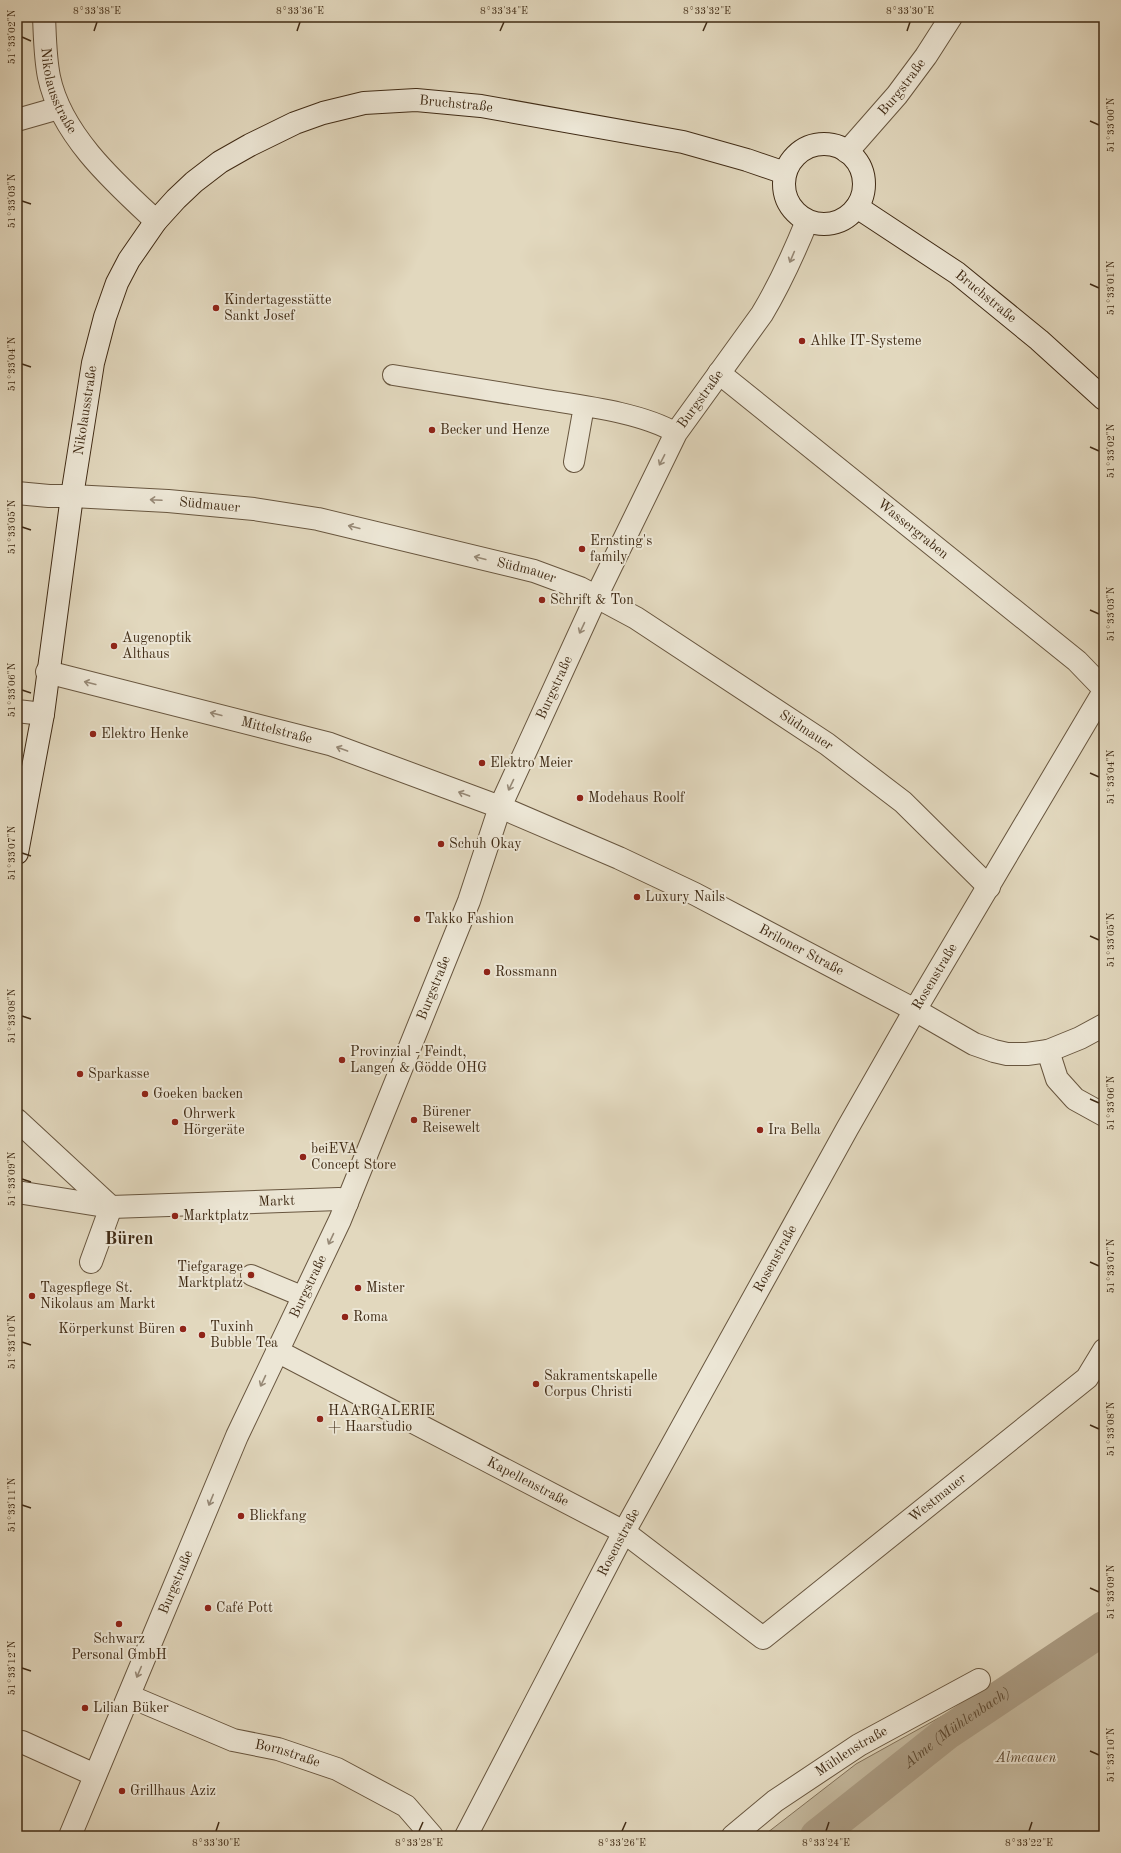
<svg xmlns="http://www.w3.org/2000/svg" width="1121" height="1853" font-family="'Old Standard TT',serif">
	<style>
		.green { fill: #c6bba1; stroke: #83735b }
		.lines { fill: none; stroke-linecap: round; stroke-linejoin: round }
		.canal { stroke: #ab9d85; stroke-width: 34 }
		.service-casing { stroke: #68563f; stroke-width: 22 }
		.pedestrian-casing { stroke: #68563f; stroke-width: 24 }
		.minor-casing { stroke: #68563f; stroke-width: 24 }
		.tertiary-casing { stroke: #68563f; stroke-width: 24 }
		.secondary-casing { stroke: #402b15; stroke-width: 24 }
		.service { stroke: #ece6d5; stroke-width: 20 }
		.pedestrian { stroke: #ece6d5; stroke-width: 22 }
		.minor { stroke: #ece6d5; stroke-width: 22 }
		.tertiary { stroke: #ece6d5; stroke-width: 22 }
		.secondary { stroke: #ece6d5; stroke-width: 22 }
		.oneway { stroke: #968875 }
		.ticks { fill: none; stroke: #402b15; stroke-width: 1.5 }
		.poi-dot { fill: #8f2418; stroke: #ece6d5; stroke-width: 1.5 }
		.labels { text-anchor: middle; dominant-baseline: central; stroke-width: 4; stroke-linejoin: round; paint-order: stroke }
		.street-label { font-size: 14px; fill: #402b15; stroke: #ece6d5 }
		.poi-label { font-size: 14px; fill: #402b15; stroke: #ece6d5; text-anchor: start }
		.park-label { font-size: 14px; font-style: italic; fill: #5b4831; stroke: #ece6d5 }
		.water-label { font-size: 15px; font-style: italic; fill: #5b4831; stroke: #ece6d5 }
		.district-label { font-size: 18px; font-weight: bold; fill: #402b15; stroke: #ece6d5 }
		.neatline { fill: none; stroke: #402b15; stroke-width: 1.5 }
		.ticks-label { font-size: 10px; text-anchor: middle; fill: #402b15 }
	</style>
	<rect width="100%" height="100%" fill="#e2d8be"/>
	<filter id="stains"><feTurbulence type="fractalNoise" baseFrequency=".005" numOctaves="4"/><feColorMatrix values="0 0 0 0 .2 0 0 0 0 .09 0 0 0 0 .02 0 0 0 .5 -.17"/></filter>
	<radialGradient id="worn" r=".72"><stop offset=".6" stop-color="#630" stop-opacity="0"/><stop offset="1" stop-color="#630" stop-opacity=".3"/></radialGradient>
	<path class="green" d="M1104 1626V1836H763L856 1764Z"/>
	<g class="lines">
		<path class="canal" id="s1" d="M817 1836 948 1732 1104 1628"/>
		<defs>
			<path id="service" d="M393 375C444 383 495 392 547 400 585 406 642 413 676 433
				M574 462 584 406
				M251 1275 304 1297"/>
			<g id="pedestrian">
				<path d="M17 1120 111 1207"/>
				<path id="s2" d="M17 1192 111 1207 339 1199 347 1203"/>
				<path d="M91 1262 111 1207"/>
			</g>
			<g id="minor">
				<path id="s3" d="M44 17C45 37 45 57 49 77 61 135 115 183 156 221"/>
				<path d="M17 120 59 108"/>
				<path id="s4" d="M719 373 1077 661 1104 689"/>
				<path id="s5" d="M17 493 49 496H72L168 501 254 509 318 519 534 571 580 588 636 618 827 744 903 802 989 887"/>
				<path id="s6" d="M47 672 330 744 500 807 619 858 695 894 915 1010 974 1044 994 1051 1007 1054H1027L1048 1051 1080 1038 1104 1025"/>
				<path d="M17 711 43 714"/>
				<path d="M1048 1051 1057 1079 1075 1099 1104 1115"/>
				<path id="s7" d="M277 1351 624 1532 763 1638 1087 1378 1104 1350"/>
				<path id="s8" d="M129 1696 233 1740 278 1749 337 1769 406 1806 432 1836"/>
				<path d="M22 1742 95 1775"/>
				<path id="s9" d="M70 1836 237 1436 340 1220 469 901 500 807 597 595 676 433 762 314C780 284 794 253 807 221"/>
				<path id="s10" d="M466 1836 624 1532 847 1129 915 1010 1104 691"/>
				<path id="s11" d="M733 1836 775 1801 859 1745 979 1680"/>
			</g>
			<g id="tertiary">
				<path id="s12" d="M847 152 897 95 926 56 951 17"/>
			</g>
			<g id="secondary">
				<circle cx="824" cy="184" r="40"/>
				<path id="s13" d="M857 207 957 273 1039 340 1104 399"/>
				<path id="s14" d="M17 853 43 714 72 496 93 363 105 317 117 283 129 260 156 221 176 199 194 182 220 162 250 145 295 123 323 113 364 103 416 100 481 106 683 142 747 160 785 173"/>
			</g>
		</defs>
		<use href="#service" class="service-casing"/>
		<use href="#pedestrian" class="pedestrian-casing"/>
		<use href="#minor" class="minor-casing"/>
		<use href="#tertiary" class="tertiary-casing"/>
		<use href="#secondary" class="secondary-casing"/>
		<use href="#service" class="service"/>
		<use href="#pedestrian" class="pedestrian"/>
		<use href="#minor" class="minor"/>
		<use href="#tertiary" class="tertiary"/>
		<use href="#secondary" class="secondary"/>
	</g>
	<defs><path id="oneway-shaft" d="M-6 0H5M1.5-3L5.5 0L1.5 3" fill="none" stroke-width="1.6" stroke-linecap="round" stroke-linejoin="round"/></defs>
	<g class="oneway">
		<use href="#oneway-shaft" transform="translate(792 257) rotate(113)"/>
		<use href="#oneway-shaft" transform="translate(662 460) rotate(117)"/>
		<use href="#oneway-shaft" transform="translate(156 500) rotate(-177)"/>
		<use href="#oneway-shaft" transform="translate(354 527) rotate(-166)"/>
		<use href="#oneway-shaft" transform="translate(480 558) rotate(-166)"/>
		<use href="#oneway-shaft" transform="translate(582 628) rotate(115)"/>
		<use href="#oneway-shaft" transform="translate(90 683) rotate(-166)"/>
		<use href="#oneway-shaft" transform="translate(216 714) rotate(-166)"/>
		<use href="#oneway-shaft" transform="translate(342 749) rotate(-160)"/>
		<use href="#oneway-shaft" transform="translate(511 785) rotate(115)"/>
		<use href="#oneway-shaft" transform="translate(464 794) rotate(-160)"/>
		<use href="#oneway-shaft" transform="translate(331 1239) rotate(115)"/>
		<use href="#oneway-shaft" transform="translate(263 1381) rotate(115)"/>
		<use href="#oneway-shaft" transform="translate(211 1500) rotate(112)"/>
		<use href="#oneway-shaft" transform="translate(139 1672) rotate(113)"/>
	</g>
	<path class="ticks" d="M94 31 97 22M297 31 300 22M500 31 504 22M703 31 707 22M907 31 910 22M22 37 31 41M1090 121 1099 125M22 201 31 204M1090 284 1099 288M22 364 31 367M1090 447 1099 451M22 527 31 530M1090 610 1099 614M22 690 31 693M1090 773 1099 777M22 853 31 856M1090 936 1099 940M22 1016 31 1019M1090 1099 1099 1103M22 1179 31 1182M1090 1262 1099 1266M22 1342 31 1345M1090 1425 1099 1429M22 1505 31 1508M1090 1588 1099 1592M22 1668 31 1671M1090 1751 1099 1755M216 1831 219 1822M419 1831 423 1822M622 1831 626 1822M826 1831 829 1822M1029 1831 1032 1822"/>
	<g class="poi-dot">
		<circle cx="216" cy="308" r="4"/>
		<circle cx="802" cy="341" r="4"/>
		<circle cx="432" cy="430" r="4"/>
		<circle cx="582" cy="549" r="4"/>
		<circle cx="542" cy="600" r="4"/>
		<circle cx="114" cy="646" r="4"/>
		<circle cx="93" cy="734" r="4"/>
		<circle cx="482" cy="763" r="4"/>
		<circle cx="580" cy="798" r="4"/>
		<circle cx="441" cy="844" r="4"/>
		<circle cx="637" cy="897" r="4"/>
		<circle cx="417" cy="919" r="4"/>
		<circle cx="487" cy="972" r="4"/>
		<circle cx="342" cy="1060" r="4"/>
		<circle cx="80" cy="1074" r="4"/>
		<circle cx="145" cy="1094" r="4"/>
		<circle cx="414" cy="1120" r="4"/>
		<circle cx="175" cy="1122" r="4"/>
		<circle cx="760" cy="1130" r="4"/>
		<circle cx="303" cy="1157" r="4"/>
		<circle cx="175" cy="1216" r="4"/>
		<circle cx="251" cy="1275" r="4"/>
		<circle cx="358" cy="1288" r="4"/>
		<circle cx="32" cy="1296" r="4"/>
		<circle cx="345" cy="1317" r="4"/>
		<circle cx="183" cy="1329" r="4"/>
		<circle cx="202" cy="1335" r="4"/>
		<circle cx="536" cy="1384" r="4"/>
		<circle cx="320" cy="1419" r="4"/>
		<circle cx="241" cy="1516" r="4"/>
		<circle cx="208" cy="1608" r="4"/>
		<circle cx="119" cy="1624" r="4"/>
		<circle cx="85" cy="1708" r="4"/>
		<circle cx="122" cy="1791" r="4"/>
	</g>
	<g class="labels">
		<g class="street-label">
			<text stroke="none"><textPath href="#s12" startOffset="85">Burgstraße</textPath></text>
			<text stroke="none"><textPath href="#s3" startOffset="76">Nikolausstraße</textPath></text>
			<text stroke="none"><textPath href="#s14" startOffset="989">Bruchstraße</textPath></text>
			<text stroke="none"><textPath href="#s13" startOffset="157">Bruchstraße</textPath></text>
			<text stroke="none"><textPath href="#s9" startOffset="1571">Burgstraße</textPath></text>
			<text stroke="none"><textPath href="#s14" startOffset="448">Nikolausstraße</textPath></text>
			<text stroke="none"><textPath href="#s5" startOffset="193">Südmauer</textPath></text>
			<text stroke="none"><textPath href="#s4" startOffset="249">Wassergraben</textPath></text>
			<text stroke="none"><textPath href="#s5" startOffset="517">Südmauer</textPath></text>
			<text stroke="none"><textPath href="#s9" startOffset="1247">Burgstraße</textPath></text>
			<text stroke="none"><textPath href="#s6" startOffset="237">Mittelstraße</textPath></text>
			<text stroke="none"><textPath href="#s5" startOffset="841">Südmauer</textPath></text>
			<text stroke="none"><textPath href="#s6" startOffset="807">Briloner Straße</textPath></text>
			<text stroke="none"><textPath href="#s10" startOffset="979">Rosenstraße</textPath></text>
			<text stroke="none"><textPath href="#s9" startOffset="923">Burgstraße</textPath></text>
			<text stroke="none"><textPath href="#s2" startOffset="261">Markt</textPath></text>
			<text stroke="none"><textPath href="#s10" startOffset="655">Rosenstraße</textPath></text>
			<text stroke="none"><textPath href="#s9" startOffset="599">Burgstraße</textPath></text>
			<text stroke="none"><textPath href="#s7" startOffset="283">Kapellenstraße</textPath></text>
			<text stroke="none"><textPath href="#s7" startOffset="790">Westmauer</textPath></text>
			<text stroke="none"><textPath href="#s10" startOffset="331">Rosenstraße</textPath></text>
			<text stroke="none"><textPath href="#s9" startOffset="275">Burgstraße</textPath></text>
			<text stroke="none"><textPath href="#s11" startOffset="146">Mühlenstraße</textPath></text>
			<text stroke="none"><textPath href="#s8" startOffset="169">Bornstraße</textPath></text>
		</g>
		<g class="poi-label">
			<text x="224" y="300">Kindertagesstätte<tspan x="224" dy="16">Sankt Josef</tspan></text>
			<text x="810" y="341">Ahlke IT-Systeme</text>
			<text x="440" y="430">Becker und Henze</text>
			<text x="590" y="541">Ernsting's<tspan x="590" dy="16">family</tspan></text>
			<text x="550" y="600">Schrift &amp; Ton</text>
			<text x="122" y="638">Augenoptik<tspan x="122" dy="16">Althaus</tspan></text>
			<text x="101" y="734">Elektro Henke</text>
			<text x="490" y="763">Elektro Meier</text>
			<text x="588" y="798">Modehaus Roolf</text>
			<text x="449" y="844">Schuh Okay</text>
			<text x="645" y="897">Luxury Nails</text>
			<text x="425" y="919">Takko Fashion</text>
			<text x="495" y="972">Rossmann</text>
			<text x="350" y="1052">Provinzial - Feindt,<tspan x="350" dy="16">Langen &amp; Gödde OHG</tspan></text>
			<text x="88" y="1074">Sparkasse</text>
			<text x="153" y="1094">Goeken backen</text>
			<text x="422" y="1112">Bürener<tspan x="422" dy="16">Reisewelt</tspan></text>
			<text x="183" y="1114">Ohrwerk<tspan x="183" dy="16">Hörgeräte</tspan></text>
			<text x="768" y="1130">Ira Bella</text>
			<text x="311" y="1149">beiEVA<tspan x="311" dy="16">Concept Store</tspan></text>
			<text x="183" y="1216">Marktplatz</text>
			<text x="243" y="1267" text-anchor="end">Tiefgarage<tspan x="243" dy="16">Marktplatz</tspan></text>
			<text x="40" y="1288">Tagespflege St.<tspan x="40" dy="16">Nikolaus am Markt</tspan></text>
			<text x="366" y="1288">Mister</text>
			<text x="353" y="1317">Roma</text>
			<text x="210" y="1327">Tuxinh<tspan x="210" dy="16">Bubble Tea</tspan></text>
			<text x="175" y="1329" text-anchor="end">Körperkunst Büren</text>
			<text x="544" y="1376">Sakramentskapelle<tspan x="544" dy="16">Corpus Christi</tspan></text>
			<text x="328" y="1411">HAARGALERIE<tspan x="328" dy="16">+ Haarstudio</tspan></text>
			<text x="249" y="1516">Blickfang</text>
			<text x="216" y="1608">Café Pott</text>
			<text x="119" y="1639" text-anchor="middle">Schwarz<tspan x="119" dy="16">Personal GmbH</tspan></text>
			<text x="93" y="1708">Lilian Büker</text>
			<text x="130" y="1791">Grillhaus Aziz</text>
		</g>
		<g class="park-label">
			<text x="1026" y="1758">Almeauen</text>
		</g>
		<g class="water-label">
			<text stroke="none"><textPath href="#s1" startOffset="177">Alme (Mühlenbach)</textPath></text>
		</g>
		<g class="district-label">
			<text x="129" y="1239">Büren</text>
		</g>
	</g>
	<rect width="1121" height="1853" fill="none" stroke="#e2d8be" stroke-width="44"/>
	<rect x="22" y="22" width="1077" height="1809" class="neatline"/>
	<g class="ticks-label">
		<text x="97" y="14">8°33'38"E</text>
		<text x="300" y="14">8°33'36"E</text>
		<text x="504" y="14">8°33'34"E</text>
		<text x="707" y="14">8°33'32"E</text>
		<text x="910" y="14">8°33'30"E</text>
		<text transform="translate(11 37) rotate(-90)" y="4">51°33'02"N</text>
		<text transform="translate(1110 125) rotate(-90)" y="4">51°33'00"N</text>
		<text transform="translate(11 201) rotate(-90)" y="4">51°33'03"N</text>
		<text transform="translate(1110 288) rotate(-90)" y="4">51°33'01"N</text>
		<text transform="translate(11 364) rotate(-90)" y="4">51°33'04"N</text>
		<text transform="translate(1110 451) rotate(-90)" y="4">51°33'02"N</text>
		<text transform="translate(11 527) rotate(-90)" y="4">51°33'05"N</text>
		<text transform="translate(1110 614) rotate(-90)" y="4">51°33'03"N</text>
		<text transform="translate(11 690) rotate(-90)" y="4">51°33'06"N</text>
		<text transform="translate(1110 777) rotate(-90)" y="4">51°33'04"N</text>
		<text transform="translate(11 853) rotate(-90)" y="4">51°33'07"N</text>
		<text transform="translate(1110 940) rotate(-90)" y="4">51°33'05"N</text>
		<text transform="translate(11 1016) rotate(-90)" y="4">51°33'08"N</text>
		<text transform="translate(1110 1103) rotate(-90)" y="4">51°33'06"N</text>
		<text transform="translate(11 1179) rotate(-90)" y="4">51°33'09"N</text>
		<text transform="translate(1110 1266) rotate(-90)" y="4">51°33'07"N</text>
		<text transform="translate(11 1342) rotate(-90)" y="4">51°33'10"N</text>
		<text transform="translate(1110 1429) rotate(-90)" y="4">51°33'08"N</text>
		<text transform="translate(11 1505) rotate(-90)" y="4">51°33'11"N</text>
		<text transform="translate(1110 1592) rotate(-90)" y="4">51°33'09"N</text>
		<text transform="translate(11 1668) rotate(-90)" y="4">51°33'12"N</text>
		<text transform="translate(1110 1755) rotate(-90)" y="4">51°33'10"N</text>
		<text x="216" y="1846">8°33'30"E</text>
		<text x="419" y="1846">8°33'28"E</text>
		<text x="622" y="1846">8°33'26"E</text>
		<text x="826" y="1846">8°33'24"E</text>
		<text x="1029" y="1846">8°33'22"E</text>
	</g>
	<rect width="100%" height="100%" filter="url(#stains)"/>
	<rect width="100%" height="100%" fill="url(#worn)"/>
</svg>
